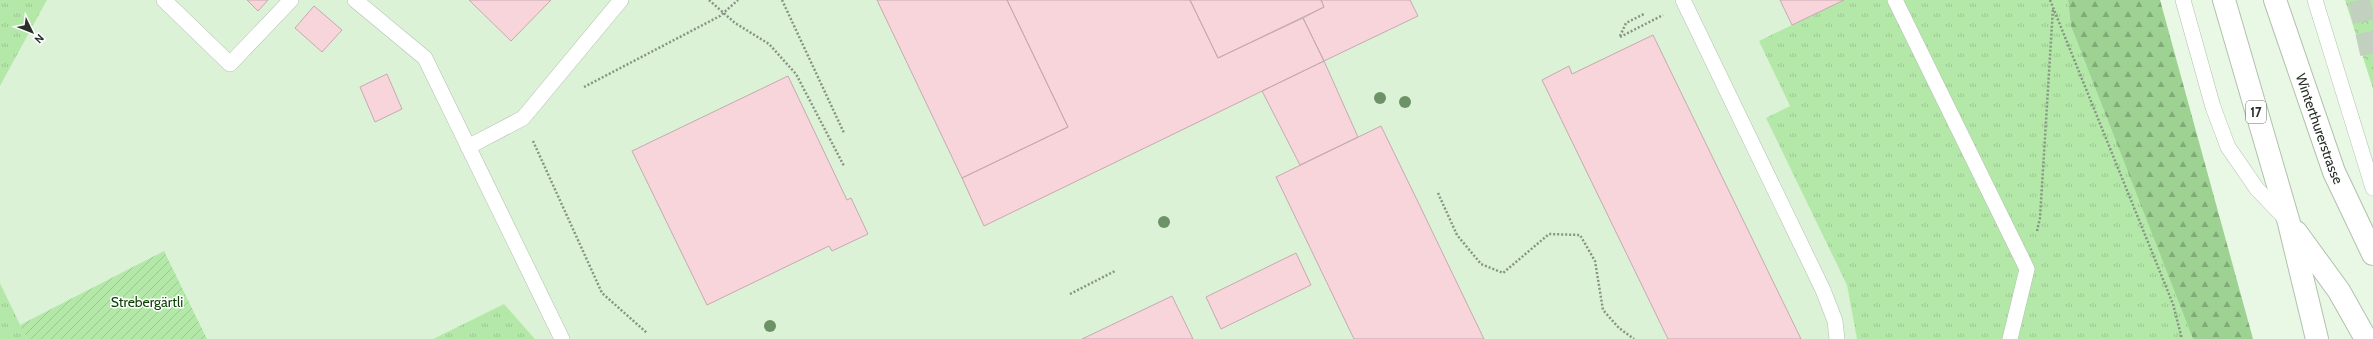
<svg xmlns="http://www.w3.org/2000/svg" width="2373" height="339" font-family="Cabin,sans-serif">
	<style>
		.built { fill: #dcf2d7 }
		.grass { fill: url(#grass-tufts) }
		.forest { fill: url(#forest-firs) }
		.park { fill: url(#park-crowns) }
		.garden { fill: url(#garden-furrows) }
		.building { fill: #f8d4db; stroke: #c5aaaf }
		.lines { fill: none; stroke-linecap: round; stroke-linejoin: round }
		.highway-tunnel { stroke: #c2d0bf; stroke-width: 22; stroke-dasharray: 22 11; stroke-linecap: butt }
		.lane-casing { stroke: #b1c1ae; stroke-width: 16 }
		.primary-casing { stroke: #b1c1ae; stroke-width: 24 }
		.path { stroke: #889386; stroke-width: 2.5; stroke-dasharray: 2 2; stroke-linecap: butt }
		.lane { stroke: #fff; stroke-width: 15 }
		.primary { stroke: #fff; stroke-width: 22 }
		.tree { fill: #6d9267 }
		.labels { text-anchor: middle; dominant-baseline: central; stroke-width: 3; stroke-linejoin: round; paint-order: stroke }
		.shield { fill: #fff; stroke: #6a6e69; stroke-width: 1 }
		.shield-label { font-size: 13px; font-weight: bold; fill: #2a3029 }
		.street-label { font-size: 14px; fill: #2a3029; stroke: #fff }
		.park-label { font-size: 14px; fill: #093f00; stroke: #fff }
	</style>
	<defs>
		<pattern id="grass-tufts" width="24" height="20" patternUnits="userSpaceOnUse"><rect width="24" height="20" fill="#b4e8a9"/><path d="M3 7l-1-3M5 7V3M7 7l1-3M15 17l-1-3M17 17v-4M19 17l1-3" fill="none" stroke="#9bc791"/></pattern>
		<pattern id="forest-firs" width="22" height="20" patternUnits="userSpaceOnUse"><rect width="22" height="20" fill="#9dd292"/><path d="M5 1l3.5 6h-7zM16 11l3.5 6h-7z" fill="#80ab77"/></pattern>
		<pattern id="park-crowns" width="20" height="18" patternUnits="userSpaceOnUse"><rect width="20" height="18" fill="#b4e8a9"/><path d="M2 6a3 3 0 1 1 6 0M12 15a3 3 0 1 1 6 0" fill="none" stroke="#9bc791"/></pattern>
		<pattern id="garden-furrows" width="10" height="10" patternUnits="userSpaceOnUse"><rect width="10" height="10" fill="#b4e8a9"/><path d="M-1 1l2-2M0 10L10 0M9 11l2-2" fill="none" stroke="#9bc791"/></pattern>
	</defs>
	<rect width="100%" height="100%" fill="#e8f8e4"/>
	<path class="built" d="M47 0H2160L2253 339H535L504 304 433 339H27L0 283V86Z"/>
	<path class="grass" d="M0 0H47L0 86Z
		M1844 0H2068L2071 26 2193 339H1857L1847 285 1766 118 1790 106 1759 41Z
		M0 283 27 339H0Z
		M504 304 535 339H433Z"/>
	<path class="forest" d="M2068 0H2160L2253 339H2193L2071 26Z"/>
	<path class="park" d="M2345 0H2373V89Z"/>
	<path class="garden" d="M164 251 207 339H27L20 325Z"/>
	<path class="building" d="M247 0H268L258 11Z
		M469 0H551L511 41Z
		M877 0H1007L1068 127 962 178Z
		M1007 0H1190L1218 58 1303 18 1324 61 984 226 962 178 1068 127Z
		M1190 0H1321L1324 7 1218 58Z
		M1321 0H1410L1418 16 1324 61 1303 18 1324 7Z
		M1780 0H1844L1792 25Z
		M314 6 342 30 322 52 295 28Z
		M1653 35 1801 339H1668L1542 80 1569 66 1572 74Z
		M1324 61 1358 137 1300 165 1262 91Z
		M387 74 402 109 375 122 360 87Z
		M788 76 847 200 851 198 868 234 832 251 829 246 707 305 632 151Z
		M1381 126 1418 202 1484 339H1354L1276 177Z
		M1296 253 1311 285 1221 329 1206 297Z
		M1172 296 1193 339H1082Z"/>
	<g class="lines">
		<path class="highway-tunnel" d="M2359 0 2373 62"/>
		<defs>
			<path id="lane" d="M164 0 230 64 291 0
				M355 0 425 58 562 339
				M1683 0 1823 290 1835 321 1837 339
				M1895 0 2027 269 2010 339
				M2183 0 2213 107 2228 147 2257 189 2286 219
				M2315 0 2373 188
				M468 147 523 118 621 0"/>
			<g id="primary">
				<path d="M2224 0 2289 223 2317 339"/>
				<path id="s1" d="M2275 0 2334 172 2373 254"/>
				<path d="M2296 232 2339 291 2366 339"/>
			</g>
		</defs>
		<use href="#lane" class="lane-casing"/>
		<use href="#primary" class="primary-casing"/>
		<path class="path" d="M709 0 735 23 769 44 796 74 844 166
			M782 0 844 133
			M2050 0 2173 304 2182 339
			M1620 36 1626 23 1644 14
			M1620 37 1663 15
			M584 87 720 16 738 0
			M533 141 602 293 647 333
			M1438 193 1457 235 1481 264 1503 273 1549 234 1580 235 1595 261 1603 310 1619 328 1634 339
			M2037 231 2040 218 2053 8
			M1070 294 1115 271"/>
		<use href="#lane" class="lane"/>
		<use href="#primary" class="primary"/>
	</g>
	<g class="tree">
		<circle cx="1380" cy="98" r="6"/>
		<circle cx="1405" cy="102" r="6"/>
		<circle cx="1164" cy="222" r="6"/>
		<circle cx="770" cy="326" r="6"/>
	</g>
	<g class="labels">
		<rect class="shield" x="2246" y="101" width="20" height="22" rx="3"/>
		<g class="shield-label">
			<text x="2256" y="112">17</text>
		</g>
		<g class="street-label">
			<text stroke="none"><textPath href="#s1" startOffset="136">Winterthurerstrasse</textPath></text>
		</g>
		<g class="park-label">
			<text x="147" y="302">Strebergärtli</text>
		</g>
	</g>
	<g transform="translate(32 32) rotate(133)" stroke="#ffffff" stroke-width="3" paint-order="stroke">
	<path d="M0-3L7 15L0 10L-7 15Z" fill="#2a3029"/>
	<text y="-6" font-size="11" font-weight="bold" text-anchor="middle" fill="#2a3029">N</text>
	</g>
</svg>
